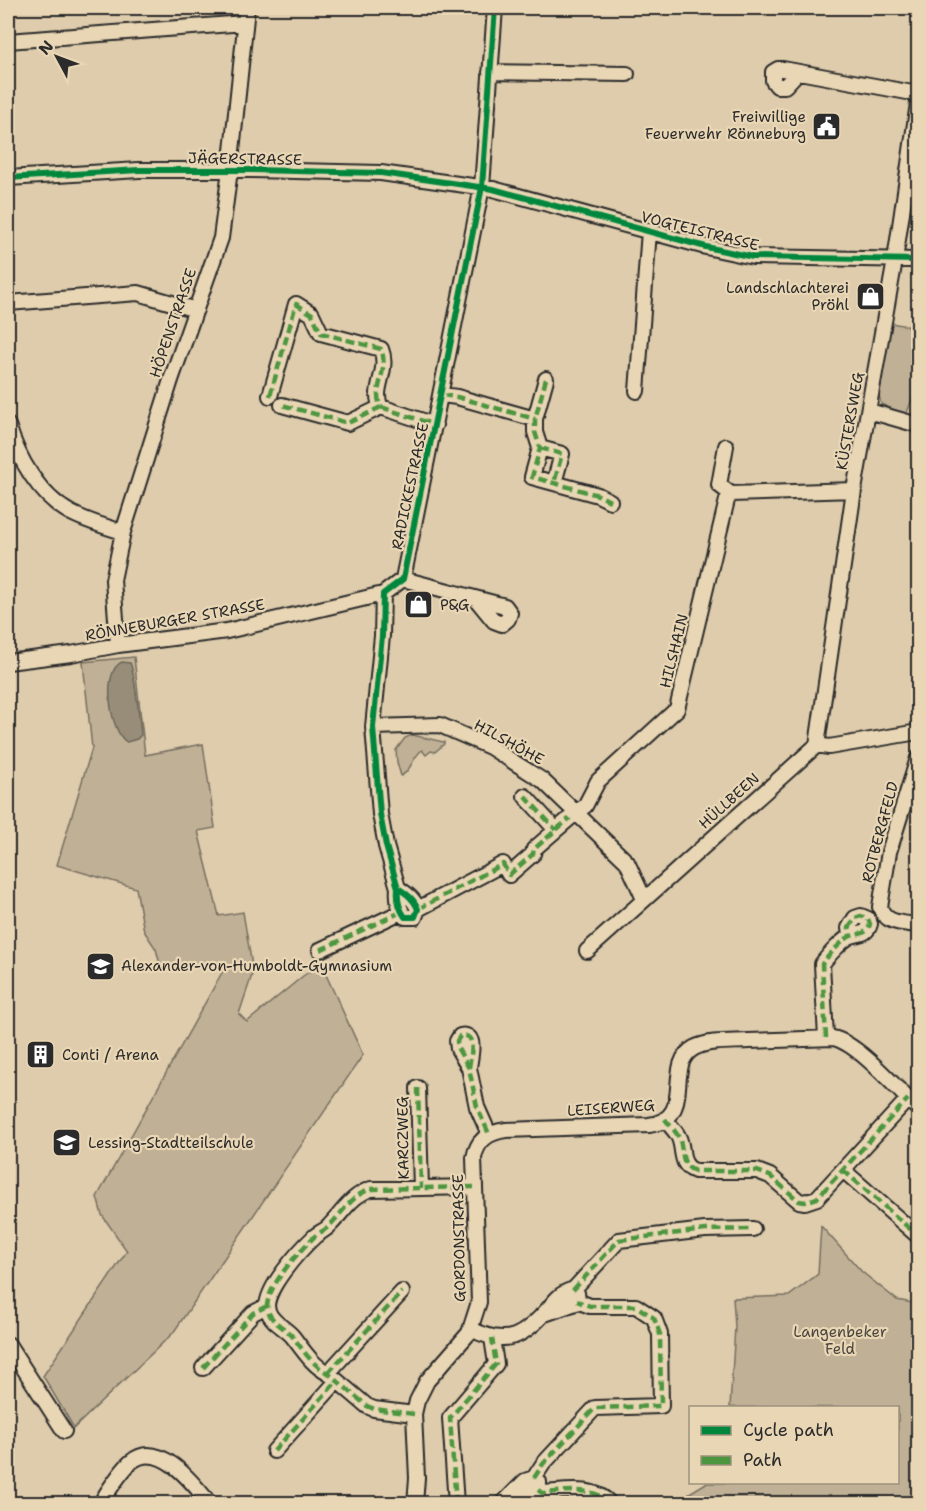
<svg xmlns="http://www.w3.org/2000/svg" width="926" height="1511" font-family="'Shantell Sans',sans-serif">
	<style>
		.green { fill: #c0b196; stroke: #766e60; stroke-width: 1.5 }
		.water { fill: #978d78; stroke: #6c6659; stroke-width: 1.5 }
		.lines { fill: none; stroke-linecap: round; stroke-linejoin: round }
		.minor-casing { stroke: #2b2b2b; stroke-width: 18 }
		.minor { stroke: #e9d6b4; stroke-width: 14 }
		.quiet { stroke: #4d9640; stroke-width: 4.5; stroke-dasharray: 9 4.5; stroke-linecap: butt }
		.cycleway-casing { stroke: #e9d6b4; stroke-width: 10 }
		.cycleway { stroke: #00873e; stroke-width: 6 }
		.labels { text-anchor: middle; dominant-baseline: central; stroke-width: 4.5; stroke-linejoin: round; paint-order: stroke }
		.poi-label { font-size: 15px; fill: #2b2b2b; stroke: #e9d6b4; text-anchor: start }
		.street-label { font-size: 15px; fill: #2b2b2b; stroke: #e9d6b4 }
		.park-label { font-size: 15px; fill: #494640; stroke: #e9d6b4 }
	</style>
	<rect width="100%" height="100%" fill="#deccac"/>
	<filter id="ink" filterUnits="userSpaceOnUse"><feTurbulence type="fractalNoise" baseFrequency=".0167" numOctaves="2"/><feDisplacementMap in="SourceGraphic" scale="12" xChannelSelector="R" yChannelSelector="G"/><feConvolveMatrix kernelMatrix="1 2 1 2 8 2 1 2 1" color-interpolation-filters="sRGB"/></filter>
	<g filter="url(#ink)">
		<path class="green" d="M891 323 918 328V384L906 415 881 404 879 395Z
			M134 657 145 755 203 744 215 828 198 831 219 916 243 912 253 972 239 1014 247 1022 303 976 321 964 363 1055 173 1333 74 1428 43 1376 127 1251 102 1215 97 1197 224 969 160 964 156 949 144 931 136 888 57 865 92 748 83 662Z
			M412 735 444 742V744L435 752 431 751 426 755 422 750C411 759 412 770 401 776L397 762 396 750 405 738Z
			M821 1226 862 1272 897 1300 918 1304V1503H688V1494L706 1483 898 1482V1408L730 1407 735 1327 733 1298 789 1296 818 1274Z"/>
		<path class="water" d="M122 662 130 663C134 669 140 723 141 735L137 739 127 742C111 735 100 671 122 662Z"/>
		<g class="lines">
			<defs>
				<path id="minor" d="M8 41 245 23
					M490 72 627 74
					M798 72 785 86H777L773 81V72L778 69H783L918 94
					M8 178 139 170H252L381 173 493 189 706 247 753 257 918 260
					M8 303 138 293 196 310
					M546 379 535 419V432L540 448 532 477 598 495 610 501
					M637 391 649 231
					M442 395 457 397 535 419
					M270 396 296 304 312 314 321 333 381 349C390 371 371 389 381 407L348 423 282 405
					M381 407 435 425
					M869 411 918 425
					M8 425C18 458 39 496 71 513 87 521 106 527 123 532
					M726 446 719 485 731 494
					M540 448 562 454 554 483
					M403 579 505 606 510 613 508 619 502 624 494 621 476 599
					M118 645 113 580 123 532 171 380 221 238 230 170 247 8
					M8 662 71 654 118 645 227 631 383 594
					M373 727 440 725 490 747 542 780 627 862 644 899
					M817 745 854 490 895 260 918 103
					M918 758 889 852 880 907C885 924 903 923 918 925
					M525 796 556 830
					M575 813 585 806 598 781 677 709 727 500 731 494 854 490
					M398 888C407 894 414 899 418 909L415 917H405C399 909 397 898 398 888L386 846 380 814 373 727 382 636 383 594 403 579 482 187 495 8
					M418 909 503 864 509 875 533 854 534 849 570 818
					M320 950 401 912
					M587 951 817 745 829 747 918 732
					M826 1038 822 964C827 957 843 939 851 936 860 933 867 935 870 924L868 919 861 916 855 918 849 928 850 936
					M469 1068C470 1057 478 1032 460 1036L457 1041 458 1049 469 1068 477 1107 489 1134
					M418 1088 421 1188
					M665 1119C669 1125 675 1130 678 1136 685 1148 678 1165 695 1171H757L770 1176 799 1201 805 1202 817 1198 908 1099
					M843 1170 918 1236
					M573 1290 619 1240 705 1230 753 1229
					M471 1329C508 1348 524 1336 549 1308 555 1300 561 1293 571 1290L577 1293 578 1299 576 1303 542 1315
					M8 1344 64 1431
					M203 1368 253 1313 267 1306
					M328 1373 402 1292
					M414 1414 374 1409 367 1406 328 1373C313 1366 303 1350 293 1337 286 1328 272 1323 268 1311 261 1292 301 1249 315 1236 320 1232 326 1230 330 1225 343 1212 352 1195 371 1189L474 1187
					M274 1451 337 1381
					M534 1478 543 1464 595 1408 661 1406 660 1334 654 1318 636 1306H590L577 1301
					M538 1490 542 1493C563 1492 595 1485 610 1504
					M100 1504C109 1490 119 1473 131 1462 159 1438 194 1484 210 1504
					M415 1504 417 1478 414 1414 417 1401 427 1381 469 1333 479 1302 474 1158C477 1140 489 1132 506 1130L649 1125C697 1118 663 1065 694 1048 709 1040 732 1042 749 1041 777 1040 805 1039 833 1038 858 1043 898 1090 918 1109
					M456 1504 450 1418 496 1364 492 1338
					M503 1504 505 1501 525 1481 534 1478 539 1482V1487L536 1492 505 1501"/>
			</defs>
			<use href="#minor" class="minor-casing"/>
			<use href="#minor" class="minor"/>
			<path class="quiet" d="M546 379 535 419V432L540 448 532 477 598 495 610 501
				M442 395 457 397 535 419
				M270 396 296 304 312 314 321 333 381 349C390 371 371 389 381 407L348 423 282 405
				M381 407 435 425
				M540 448 562 454 554 483
				M525 796 556 830
				M418 909 503 864 509 875 533 854 534 849 570 818
				M320 950 401 912
				M826 1038 822 964C827 957 843 939 851 936 860 933 867 935 870 924L868 919 861 916 855 918 849 928 850 936
				M469 1068C470 1057 478 1032 460 1036L457 1041 458 1049 469 1068 477 1107 489 1134
				M418 1088 421 1188
				M665 1119C669 1125 675 1130 678 1136 685 1148 678 1165 695 1171H757L770 1176 799 1201 805 1202 817 1198 908 1099
				M843 1170 918 1236
				M573 1290 619 1240 705 1230 753 1229
				M203 1368 253 1313 267 1306
				M328 1373 402 1292
				M414 1414 374 1409 367 1406 328 1373C313 1366 303 1350 293 1337 286 1328 272 1323 268 1311 261 1292 301 1249 315 1236 320 1232 326 1230 330 1225 343 1212 352 1195 371 1189L474 1187
				M274 1451 337 1381
				M534 1478 543 1464 595 1408 661 1406 660 1334 654 1318 636 1306H590L577 1301
				M538 1490 542 1493C563 1492 595 1485 610 1504
				M456 1504 450 1418 496 1364 492 1338"/>
			<defs>
				<path id="cycleway" d="M8 178 139 170H252L381 173 493 189 706 247 753 257 918 260
					M398 888C407 894 414 899 418 909L415 917H405C399 909 397 898 398 888L386 846 380 814 373 727 382 636 383 594 403 579 482 187 495 8"/>
			</defs>
			<use href="#cycleway" class="cycleway-casing"/>
			<use href="#cycleway" class="cycleway"/>
		</g>
	</g>
	<defs>
		<symbol id="civic-square" viewBox="-11 -11 22 22"><rect x="-9" y="-9" width="18" height="18" rx="4" fill="#2b2b2b" stroke="#e9d6b4"/><path d="M-.6-6.5H3V-4.5H.6V-3L4-1V1h2V6H-6V1h2V-1L-.6-3ZM-1.2 2.5V6h2.4V2.5Z" fill="#fff"/></symbol>
		<symbol id="shop-square" viewBox="-11 -11 22 22"><rect x="-9" y="-9" width="18" height="18" rx="4" fill="#2b2b2b" stroke="#e9d6b4"/><path d="M-5-2.5h2.3a2.7 3.5 0 0 1 5.4 0H5L5.5 6h-11ZM-1.5-2.5h3a1.5 2.3 0 0 0-3 0Z" fill="#fff"/></symbol>
		<symbol id="school-square" viewBox="-11 -11 22 22"><rect x="-9" y="-9" width="18" height="18" rx="4" fill="#2b2b2b" stroke="#e9d6b4"/><path d="M0-5L7-2L0 1L-7-2ZM-4 1L0 2.5L4 1V4Q0 6-4 4Z" fill="#fff"/></symbol>
		<symbol id="building-square" viewBox="-11 -11 22 22"><rect x="-9" y="-9" width="18" height="18" rx="4" fill="#2b2b2b" stroke="#e9d6b4"/><path d="M-4-6H4V6H1V3H-1V6H-4ZM-2.5-4.3h1.7v1.8h-1.7ZM.8-4.3h1.7v1.8H.8ZM-2.5-1h1.7V.8h-1.7ZM.8-1h1.7V.8H.8Z" fill="#fff"/></symbol>
	</defs>
	<g fill-rule="evenodd">
		<use href="#civic-square" x="810" y="110" width="33" height="33"/>
		<use href="#shop-square" x="854" y="280" width="33" height="33"/>
		<use href="#shop-square" x="402" y="588" width="33" height="33"/>
		<use href="#school-square" x="84" y="950" width="33" height="33"/>
		<use href="#building-square" x="24" y="1038" width="33" height="33"/>
		<use href="#school-square" x="50" y="1126" width="33" height="33"/>
	</g>
	<g class="labels">
		<g class="poi-label">
			<text x="806" y="117" text-anchor="end">Freiwillige<tspan x="806" dy="17">Feuerwehr Rönneburg</tspan></text>
			<text x="849" y="288" text-anchor="end">Landschlachterei<tspan x="849" dy="17">Pröhl</tspan></text>
			<text x="440" y="605">P&amp;G</text>
			<text x="121" y="966">Alexander-von-Humboldt-Gymnasium</text>
			<text x="62" y="1055">Conti / Arena</text>
			<text x="88" y="1143">Lessing-Stadtteilschule</text>
		</g>
		<g class="street-label">
			<text transform="translate(245 159) rotate(1)">JÄGERSTRASSE</text>
			<text transform="translate(700 231) rotate(14)">VOGTEISTRASSE</text>
			<text transform="translate(173 323) rotate(-71)">HÖPENSTRASSE</text>
			<text transform="translate(850 421) rotate(-80)">KÜSTERSWEG</text>
			<text transform="translate(410 486) rotate(-78)">RADICKESTRASSE</text>
			<text transform="translate(175 620) rotate(-10)">RÖNNEBURGER STRASSE</text>
			<text transform="translate(674 651) rotate(-76)">HILSHAIN</text>
			<text transform="translate(509 742) rotate(29)">HILSHÖHE</text>
			<text transform="translate(729 801) rotate(-42)">HÜLLBEEN</text>
			<text transform="translate(880 832) rotate(-75)">ROTBERGFELD</text>
			<text transform="translate(611 1108) rotate(-4)">LEISERWEG</text>
			<text transform="translate(403 1138) rotate(-91)">KARCZWEG</text>
			<text transform="translate(459 1238) rotate(-91)">GORDONSTRASSE</text>
		</g>
		<g class="park-label">
			<text x="840" y="1332">Langenbeker<tspan x="840" dy="17">Feld</tspan></text>
		</g>
	</g>
	<rect width="926" height="1511" fill="none" stroke="#e9d6b4" stroke-width="30"/>
	<rect x="15" y="15" width="896" height="1481" fill="none" stroke="#2b2b2b" stroke-width="2" filter="url(#ink)"/>
	<rect x="689" y="1406" width="210" height="78" fill="#e9d6b4" stroke="#9d927d" stroke-width="1.5"/>
	<rect x="701" y="1426" width="30" height="9" fill="#00873e" stroke="#9d927d" stroke-width="1.5"/>
	<text x="743" y="1436" font-size="18" fill="#2b2b2b">Cycle path</text>
	<rect x="701" y="1456" width="30" height="9" fill="#4d9640" stroke="#9d927d" stroke-width="1.5"/>
	<text x="743" y="1466" font-size="18" fill="#2b2b2b">Path</text>
	<g transform="translate(57 57) rotate(311)" stroke="#e9d6b4" stroke-width="4.5" paint-order="stroke">
	<path d="M0-4.5L10 22L0 15L-10 22Z" fill="#2b2b2b"/>
	<text y="-9" font-size="16" font-weight="bold" text-anchor="middle" fill="#2b2b2b">N</text>
	</g>
</svg>
